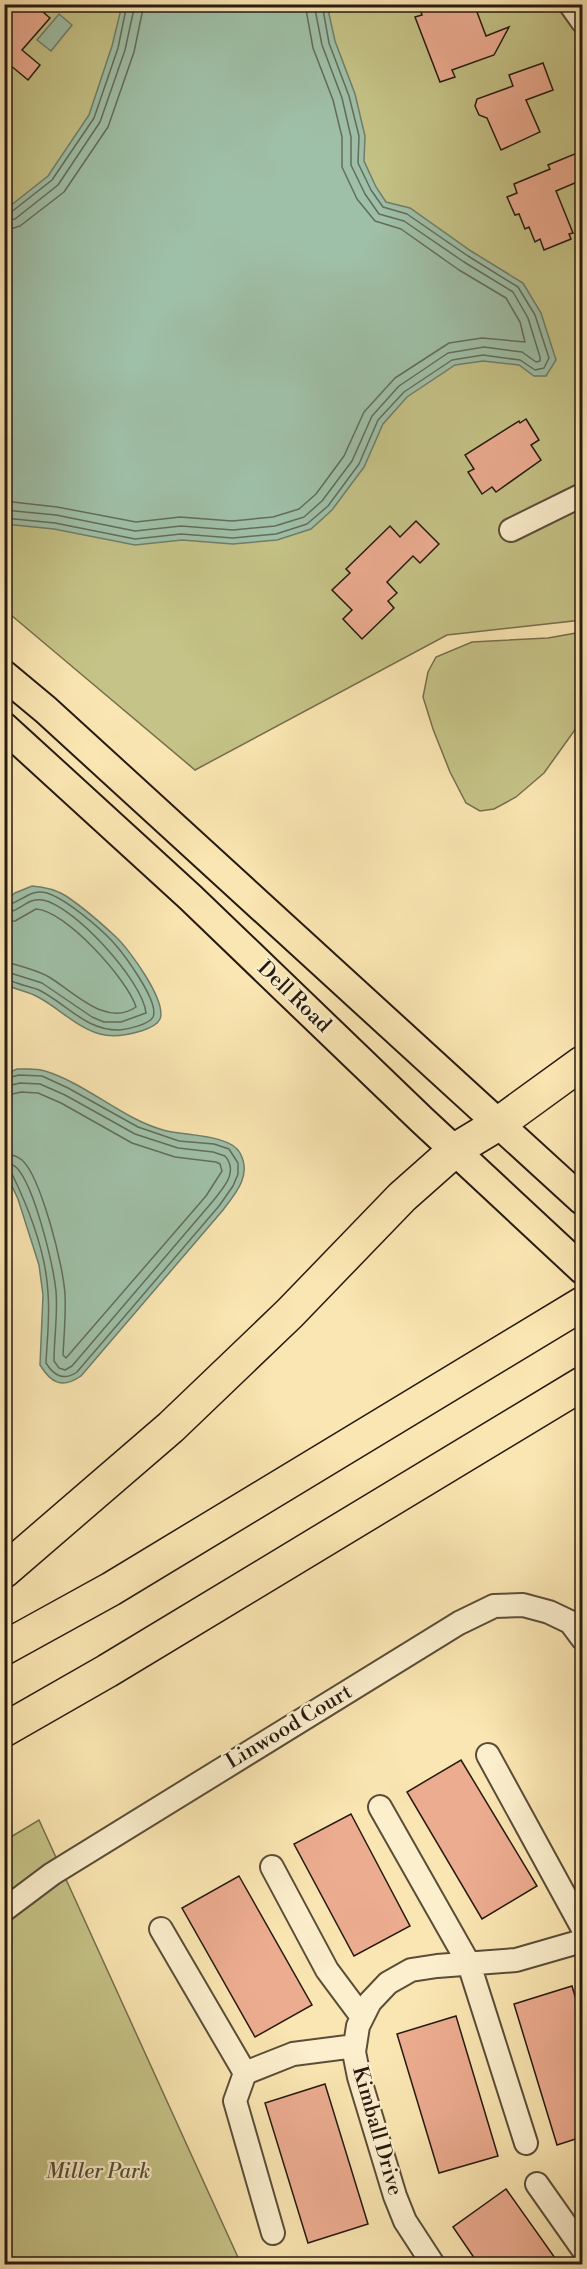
<svg xmlns="http://www.w3.org/2000/svg" width="587" height="2269" font-family="'Libre Bodoni',serif">
	<style>
		.green { fill: #c5c387; stroke: #766e4c; stroke-width: 1.5 }
		.water { fill: #9fc0a8; stroke: #6f7e6c; stroke-width: 1.5 }
		.lines { fill: none; stroke-linecap: round; stroke-linejoin: round }
		.shore { stroke: #626d5c; stroke-width: 1.5 }
		.building { fill: #ecac90; stroke: #261a11; stroke-width: 1.5 }
		.minor-casing { stroke: #5b4d39; stroke-width: 26 }
		.major-casing { stroke: #261a11; stroke-width: 32 }
		.highway-casing { stroke: #261a11; stroke-width: 36 }
		.minor { stroke: #fcefcd; stroke-width: 22 }
		.major { stroke: #fae6b2; stroke-width: 28 }
		.highway { stroke: #fae6b2; stroke-width: 33 }
		.labels { text-anchor: middle; dominant-baseline: central; stroke-width: 4.5; stroke-linejoin: round; paint-order: stroke }
		.street-label { font-size: 21px; fill: #261a11; stroke: #fcefcd }
		.park-label { font-size: 21px; font-style: italic; fill: #564d34; stroke: #fcefcd }
	</style>
	<rect width="100%" height="100%" fill="#fae6b2"/>
	<filter id="stains"><feTurbulence type="fractalNoise" baseFrequency=".00333" numOctaves="4"/><feColorMatrix values="0 0 0 0 .2 0 0 0 0 .09 0 0 0 0 .02 0 0 0 .5 -.17"/></filter>
	<radialGradient id="worn" r=".72"><stop offset=".6" stop-color="#630" stop-opacity="0"/><stop offset="1" stop-color="#630" stop-opacity=".3"/></radialGradient>
	<path class="green" d="M5 5H582V620L447 635 195 770 5 610Z
		M582 632V720L544 773 516 797 494 809 480 811 466 803 450 772 433 729 423 697 428 672 436 657 472 642 548 638Z
		M39 1820 241 2264H5L4 1841Z"/>
	<path class="water" d="M122 5H327L335 41 355 94 365 136 364 161 376 187 386 202 410 208 471 251 523 283 541 313 556 360 546 376H534L519 365 483 361 455 365 407 397 383 424 364 467 332 510 311 529 277 540 233 544 182 540 135 545 54 529 5 524V210L48 176 89 115 112 46Z
		M59 14 72 25 51 51 37 40Z
		M32 886C45 887 55 889 66 896 84 908 101 923 116 937 129 949 167 1001 160 1019 157 1026 147 1029 141 1031 128 1035 114 1038 100 1034 77 1028 59 1008 38 997 28 991 15 990 5 984V901L15 893Z
		M17 1069C26 1069 37 1068 45 1071 87 1084 121 1118 163 1130 183 1136 230 1134 240 1153 252 1175 236 1193 223 1210L81 1376C62 1389 51 1383 40 1365L43 1295 39 1265 18 1199 5 1171V1074Z"/>
	<g class="lines">
		<path class="shore" d="M4 214 10 213 52 180 94 118 118 48 127 4
			M4 221 15 219 58 185 100 122 125 50 135 4
			M4 231 20 226 64 192 108 127 134 52 144 4
			M4 501 57 507 136 522 180 517 232 521 273 517 299 509 316 494 344 456 364 412 395 378 449 343 482 338 525 342 520 322 506 298 459 270 401 229 375 221 357 199 342 167V137L333 100 313 48 305 4
			M4 510 56 515 135 531 181 526 233 530 275 526 304 517 322 501 352 461 372 416 399 386 448 353 484 347 522 352 536 362 540 361V357L528 318 513 292 464 262 404 221 379 214 365 194 351 165V137L342 98 322 45 314 4
			M4 518 55 523 135 539 181 534 233 538 276 534 307 524 328 506 359 464 378 420 404 392 452 360 483 355 520 360 535 370 544 368 549 358 535 315 518 287 468 256 407 214 383 207 371 190 358 163 359 136 349 96 329 43 322 4
			M4 906C20 904 29 888 47 893 66 899 99 927 113 942 123 953 160 1002 153 1017 149 1025 127 1029 120 1030 86 1031 67 1004 39 990 32 987 24 986 17 983 12 982 10 979 4 979
			M4 913C19 913 27 897 43 900 74 906 143 981 146 1013L121 1022H104L92 1017 42 983 4 971
			M4 922 15 921 36 909C65 910 128 980 136 1007 106 1028 73 991 49 977 41 972 13 963 4 962
			M4 1079 19 1075 42 1076 68 1088 138 1127 179 1141 214 1144 229 1149 238 1163V1174L233 1186 219 1206 77 1372C64 1381 54 1376 46 1363 47 1340 50 1316 48 1293 46 1252 30 1211 12 1174L4 1171
			M4 1087 20 1083 40 1084 65 1095 135 1134 178 1148 213 1152 225 1156C239 1172 223 1188 213 1201L72 1366 65 1370 59 1368 54 1361C54 1338 58 1314 56 1291 53 1264 35 1188 17 1168 13 1164 9 1163 4 1163
			M4 1096 21 1092 38 1093 61 1103 132 1143 175 1157 216 1162 220 1164 222 1171 206 1196 66 1358 63 1355C64 1335 66 1315 65 1295 64 1268 41 1177 22 1160 17 1156 11 1154 4 1154"/>
	</g>
	<path class="building" d="M17 4H46L43 12 50 18 22 50 40 65 28 80 4 60V19Z
		M440 4H474L486 36 509 27 494 55 452 70 455 77 440 82 415 17 422 15 421 12Z
		M543 63 553 90 526 100 540 132 501 150 487 118 479 115 475 106 477 99 513 86 509 75Z
		M582 151V180L556 191 573 233 569 234 571 239 544 250 540 239 535 242 529 227 525 229 519 214 515 215 507 197 517 193 514 184 550 169 548 165Z
		M526 419 539 440 531 445 541 460 496 492 492 487 482 494 468 472 474 469 465 455 519 421 520 423Z
		M416 521 439 544 420 563 413 556 387 582 397 593 388 601 394 608 362 639 343 619 352 610 332 590 350 573 346 569 390 526 400 537Z
		M461 1760 537 1886 482 1919 407 1792Z
		M351 1814 410 1926 354 1956 294 1844Z
		M239 1876 312 2005 255 2037 182 1908Z
		M572 1986 582 2020V2137L557 2145 514 2004Z
		M456 2016 498 2156 439 2173 397 2034Z
		M325 2084 368 2224 308 2243 265 2103Z
		M506 2189 560 2265H479L453 2227Z"/>
	<g class="lines">
		<defs>
			<path id="minor" d="M570 4 582 21
				M511 530 582 495
				M488 1755 582 1927
				M380 1807 469 1964 526 2143
				M272 1867 327 1970 362 2017
				M4 1910 52 1874 459 1623 494 1606 523 1605 549 1612 570 1622 582 1638
				M161 1929 245 2073 235 2101 273 2233
				M245 2073 293 2054 355 2046
				M537 2184 582 2248
				M433 2264 405 2221 395 2196 359 2077 354 2052 358 2026 370 2002 388 1983 411 1970 437 1966 516 1960 582 1941"/>
			<path id="major" d="M4 675 46 710 582 1200
				M4 727 190 897 422 1120 582 1269"/>
			<path id="highway" d="M4 1571 171 1427 290 1313 402 1197 455 1150 498 1124 582 1063
				M4 1648 111 1589 582 1304
				M4 1730 107 1671 582 1384"/>
		</defs>
		<use href="#minor" class="minor-casing"/>
		<use href="#major" class="major-casing"/>
		<use href="#highway" class="highway-casing"/>
		<use href="#minor" class="minor"/>
		<use href="#major" class="major"/>
		<use href="#highway" class="highway"/>
	</g>
	<g class="labels">
		<g class="street-label">
			<text transform="translate(294 997) rotate(44)">Dell Road</text>
			<text transform="translate(289 1727) rotate(-31)">Linwood Court</text>
			<text transform="translate(377 2131) rotate(74)">Kimball Drive</text>
		</g>
		<g class="park-label">
			<text x="98" y="2172">Miller Park</text>
		</g>
	</g>
	<rect width="587" height="2269" fill="none" stroke="#fae6b2" stroke-width="24"/>
	<rect x="6" y="6" width="575" height="2257" fill="none" stroke="#261a11" stroke-width="3"/>
	<rect x="12" y="12" width="563" height="2245" fill="none" stroke="#261a11" stroke-width="1.5"/>
	<rect width="100%" height="100%" filter="url(#stains)"/>
	<rect width="100%" height="100%" fill="url(#worn)"/>
</svg>
